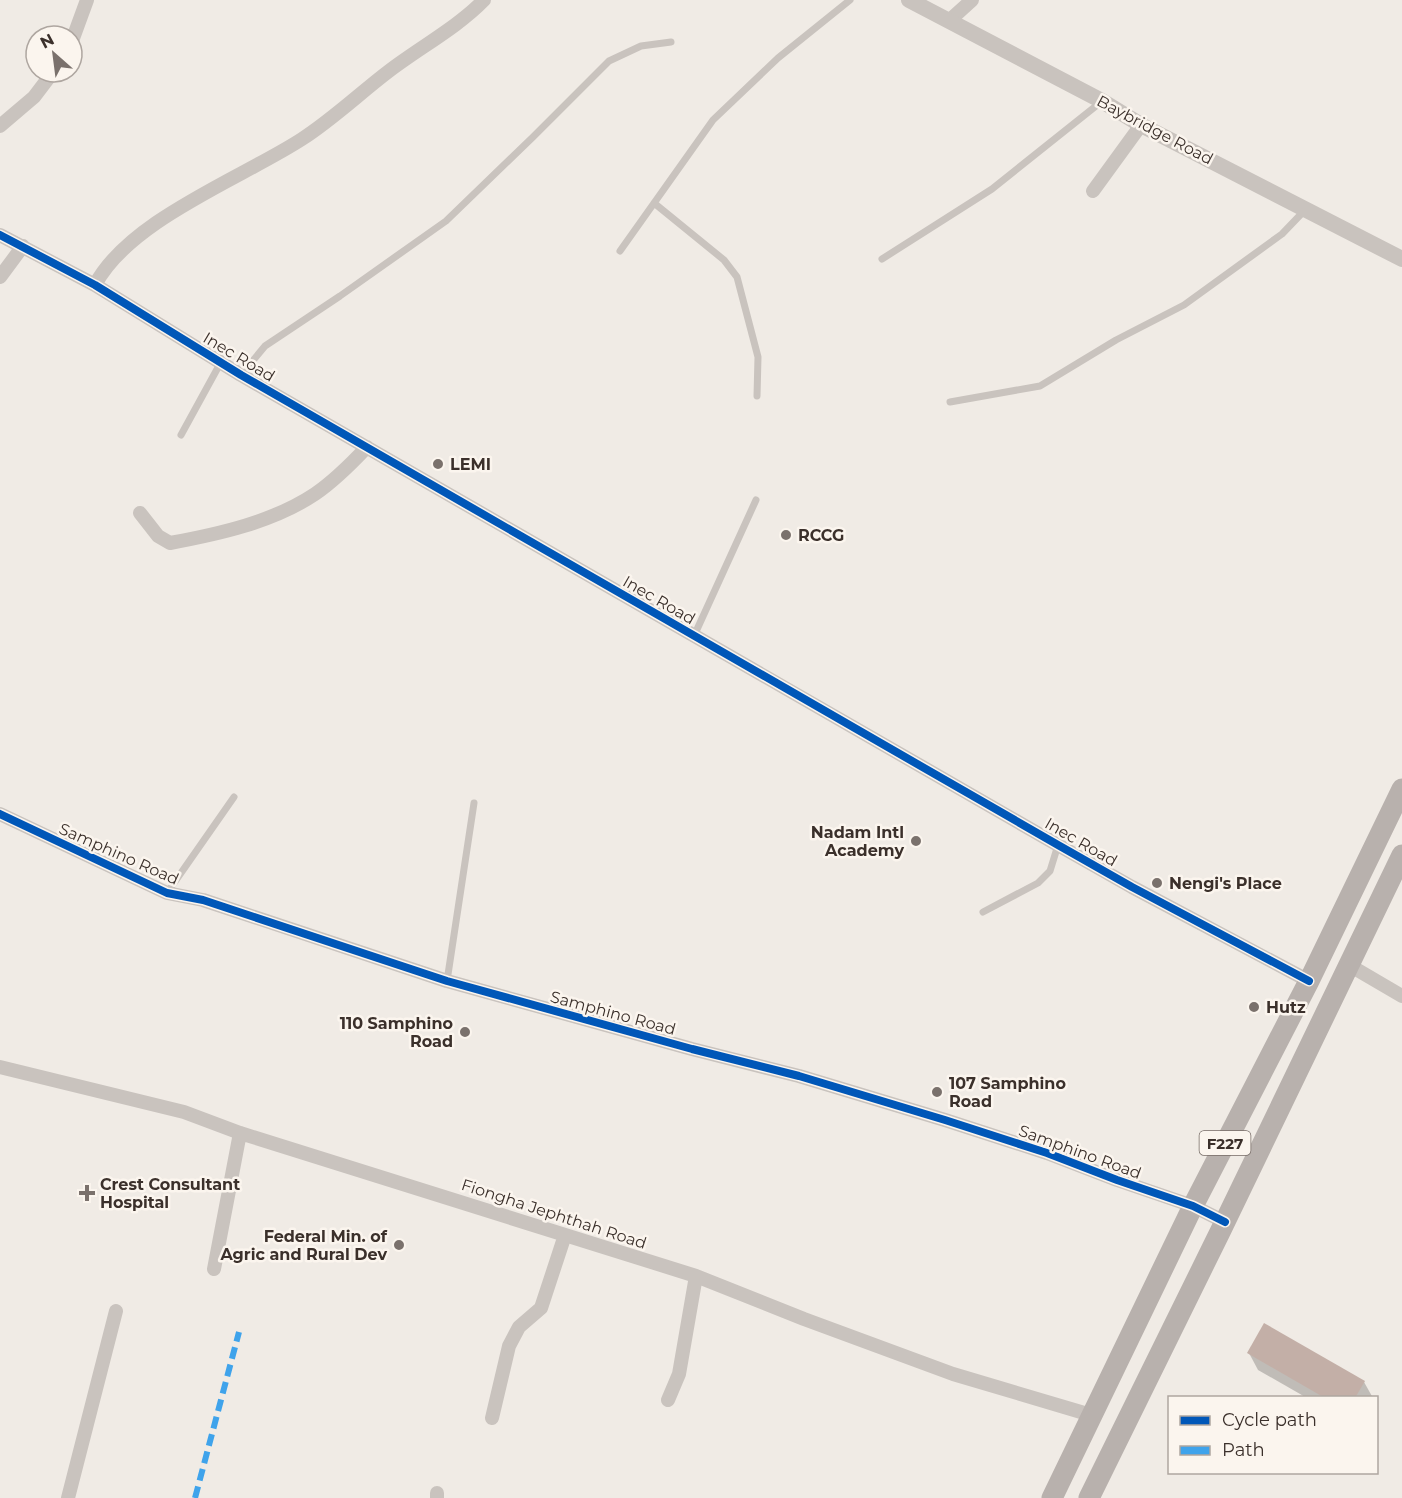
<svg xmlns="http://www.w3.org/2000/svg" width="1402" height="1498" font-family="Montserrat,sans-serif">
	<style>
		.shadow { fill: #0003 }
		.building { fill: #c3afa7 }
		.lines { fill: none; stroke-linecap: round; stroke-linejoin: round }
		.service { stroke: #c9c3be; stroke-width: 7 }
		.minor { stroke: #c9c3be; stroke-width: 14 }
		.tertiary { stroke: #c9c3be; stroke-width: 16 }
		.primary { stroke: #b8b1ad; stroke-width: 21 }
		.quiet { stroke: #3fa3eb; stroke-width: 6; stroke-dasharray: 12 6; stroke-linecap: butt }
		.cycleway-casing { stroke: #fbf5ee; stroke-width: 11 }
		.cycleway { stroke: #0057b8; stroke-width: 8 }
		.poi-dot { fill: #7a716c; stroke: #fbf5ee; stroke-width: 2 }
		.labels { text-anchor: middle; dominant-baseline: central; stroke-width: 5; stroke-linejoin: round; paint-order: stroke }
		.shield { fill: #fbf5ee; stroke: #756b66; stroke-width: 1.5 }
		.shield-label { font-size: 15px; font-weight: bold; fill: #3b302b }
		.street-label { font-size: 16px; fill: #3b302b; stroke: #fbf5ee }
		.poi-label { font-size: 16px; font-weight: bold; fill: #3b302b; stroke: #fbf5ee; text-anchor: start }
	</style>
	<rect width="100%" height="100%" fill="#f0ebe5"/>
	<path class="shadow" d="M1249 1353 1364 1382 1373 1398H1307L1258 1370Z"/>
	<path class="building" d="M1264 1323 1365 1381 1355 1398H1325L1247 1353Z"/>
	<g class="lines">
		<path class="service" d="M654 203 724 260 737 277 758 357 757 396
			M620 251 713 120 778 58 850 0
			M882 259 992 189 1101 102
			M241 375 265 346 340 296 446 221 533 137 609 61 641 46 671 42
			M950 402 1040 386 1116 340 1184 305 1282 234 1305 210
			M181 435 221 362
			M694 636 756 500
			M167 893 234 797
			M983 912 1038 883 1050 871 1058 845
			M447 981 474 803"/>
		<path class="minor" d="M950 20 972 0
			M72 41 87 0
			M0 126 34 97 53 72
			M1093 191 1141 125
			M0 235 95 285 241 375 1058 845 1132 887 1309 981
			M0 277 23 246
			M95 285C129 220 242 178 302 139 333 119 360 93 389 71 419 48 458 27 484 0
			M140 513 158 536 170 543C219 534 273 522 315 494 334 481 351 464 367 447
			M0 814 167 893 203 900 447 981 692 1049 799 1076 945 1120 1047 1153 1117 1180 1193 1206 1225 1222
			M1349 965 1402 996
			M0 1067 184 1112 240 1133 696 1276 804 1319 953 1374 1091 1415
			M214 1269 240 1133
			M668 1400 679 1374 696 1276
			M492 1418 509 1346 519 1327 541 1308 565 1235
			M68 1498 116 1311
			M437 1498V1493"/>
		<path class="tertiary" d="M909 0 1102 101 1141 125 1402 259"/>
		<path class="primary" d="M1052 1498 1193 1206 1309 981 1402 789
			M1089 1498 1220 1232 1402 855"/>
		<path class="quiet" d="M195 1498 239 1332"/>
		<defs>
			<path id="cycleway" d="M0 235 95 285 241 375 1058 845 1132 887 1309 981
				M0 814 167 893 203 900 447 981 692 1049 799 1076 945 1120 1047 1153 1117 1180 1193 1206 1225 1222"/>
		</defs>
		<use href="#cycleway" class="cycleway-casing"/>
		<use href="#cycleway" class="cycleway"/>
	</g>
	<g class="poi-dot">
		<circle cx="438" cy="464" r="6"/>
		<circle cx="786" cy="535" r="6"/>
		<circle cx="916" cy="841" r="6"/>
		<circle cx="1157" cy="883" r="6"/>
		<circle cx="1254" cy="1007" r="6"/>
		<circle cx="465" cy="1032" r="6"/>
		<circle cx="937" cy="1092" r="6"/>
		<path d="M84 1184h6v6h6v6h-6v6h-6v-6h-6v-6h6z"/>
		<circle cx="399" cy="1245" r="6"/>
	</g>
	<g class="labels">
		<rect class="shield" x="1199.5" y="1131" width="51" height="24" rx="4.5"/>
		<g class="shield-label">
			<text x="1225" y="1143">F227</text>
		</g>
		<g class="street-label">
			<text transform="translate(1155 130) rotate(28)">Baybridge Road</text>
			<text transform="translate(239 357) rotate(31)">Inec Road</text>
			<text transform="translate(659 600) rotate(30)">Inec Road</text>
			<text transform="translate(1081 842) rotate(30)">Inec Road</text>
			<text transform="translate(119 854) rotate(24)">Samphino Road</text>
			<text transform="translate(613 1013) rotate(15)">Samphino Road</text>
			<text transform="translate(1080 1152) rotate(20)">Samphino Road</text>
			<text transform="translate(554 1214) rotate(18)">Fiongha Jephthah Road</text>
		</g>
		<g class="poi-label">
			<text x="450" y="464">LEMI</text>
			<text x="798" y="535">RCCG</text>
			<text x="904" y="832" text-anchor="end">Nadam Intl<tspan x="904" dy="18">Academy</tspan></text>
			<text x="1169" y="883">Nengi's Place</text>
			<text x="1266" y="1007">Hutz</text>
			<text x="453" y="1023" text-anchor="end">110 Samphino<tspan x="453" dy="18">Road</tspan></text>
			<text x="949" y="1083">107 Samphino<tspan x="949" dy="18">Road</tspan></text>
			<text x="100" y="1184">Crest Consultant<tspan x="100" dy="18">Hospital</tspan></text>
			<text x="387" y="1236" text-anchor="end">Federal Min. of<tspan x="387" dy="18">Agric and Rural Dev</tspan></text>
		</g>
	</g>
	<rect x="1168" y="1396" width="210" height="78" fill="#fbf5ee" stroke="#aea6a0" stroke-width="1.5"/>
	<rect x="1180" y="1416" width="30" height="9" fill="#0057b8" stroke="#aea6a0" stroke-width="1.5"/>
	<text x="1222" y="1426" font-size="18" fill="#3b302b">Cycle path</text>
	<rect x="1180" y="1446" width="30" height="9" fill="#3fa3eb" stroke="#aea6a0" stroke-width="1.5"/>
	<text x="1222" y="1456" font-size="18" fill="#3b302b">Path</text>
	<g transform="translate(54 54) rotate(332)"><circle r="28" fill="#fbf5ee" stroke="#aea6a0" stroke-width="1.5"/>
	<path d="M0-4.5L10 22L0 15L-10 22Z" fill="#7a716c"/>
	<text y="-9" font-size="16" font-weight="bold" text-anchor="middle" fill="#3b302b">N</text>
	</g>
</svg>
